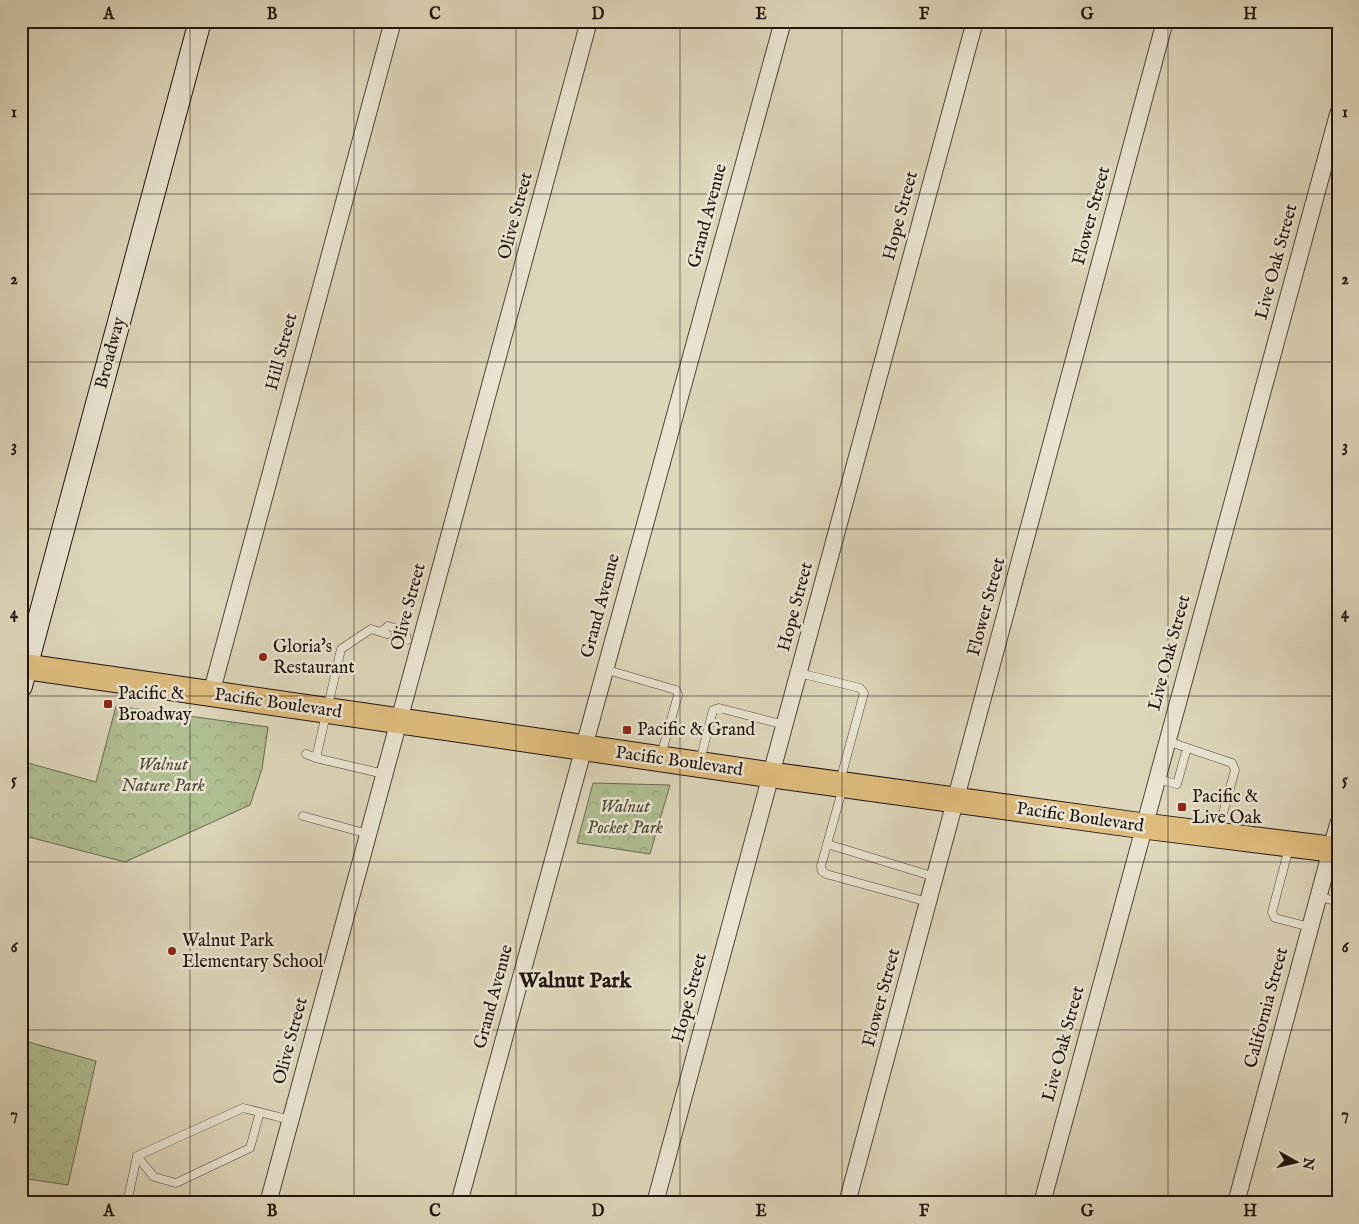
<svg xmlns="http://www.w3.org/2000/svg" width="1359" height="1224" font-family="'IM FELL English',serif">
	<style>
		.park { fill: url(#park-crowns); stroke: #686a50 }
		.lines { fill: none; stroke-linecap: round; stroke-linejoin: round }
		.lane-casing { stroke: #50453a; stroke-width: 9 }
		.street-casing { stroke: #50453a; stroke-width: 18 }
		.secondary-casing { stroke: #211510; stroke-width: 24 }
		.primary-casing { stroke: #211510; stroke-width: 27 }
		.lane { stroke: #e9e4d2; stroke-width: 8 }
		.street { stroke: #e9e4d2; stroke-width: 16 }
		.secondary { stroke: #e9e4d2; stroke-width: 22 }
		.primary { stroke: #debb7d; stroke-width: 25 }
		.grid { fill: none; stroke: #211510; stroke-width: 1; stroke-opacity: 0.55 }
		.poi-dot { fill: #8f2418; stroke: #e9e4d2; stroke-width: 2 }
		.labels { text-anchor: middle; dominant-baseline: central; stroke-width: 5; stroke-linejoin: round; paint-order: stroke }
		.street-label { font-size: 18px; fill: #211510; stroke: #e9e4d2 }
		.poi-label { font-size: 18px; fill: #211510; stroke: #e9e4d2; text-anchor: start }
		.park-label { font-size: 18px; font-style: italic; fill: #4c4837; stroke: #e9e4d2 }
		.district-label { font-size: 22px; font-weight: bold; fill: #211510; stroke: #e9e4d2 }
		.neatline { fill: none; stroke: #211510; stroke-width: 2 }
		.grid-label { font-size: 16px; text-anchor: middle; font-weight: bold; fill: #211510 }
	</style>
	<defs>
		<pattern id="park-crowns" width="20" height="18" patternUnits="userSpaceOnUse" patternTransform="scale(1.25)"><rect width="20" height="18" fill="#afbe91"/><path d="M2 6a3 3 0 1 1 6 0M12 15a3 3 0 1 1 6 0" fill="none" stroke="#96a27c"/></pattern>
	</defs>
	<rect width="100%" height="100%" fill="#ddd6ba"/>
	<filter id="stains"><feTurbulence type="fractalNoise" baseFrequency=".004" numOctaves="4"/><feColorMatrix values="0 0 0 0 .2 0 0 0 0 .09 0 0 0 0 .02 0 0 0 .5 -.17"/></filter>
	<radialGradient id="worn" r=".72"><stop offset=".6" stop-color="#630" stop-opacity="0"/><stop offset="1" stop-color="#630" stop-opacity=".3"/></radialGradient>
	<path class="park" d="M116 706 268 727 262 769 250 805 125 862 21 835V761L96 782Z
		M593 783 670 785 650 854 577 843Z
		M21 1040 96 1061 68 1185 21 1178Z"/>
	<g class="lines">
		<defs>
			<path id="lane" d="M381 632 388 626 405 631 407 640
				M604 669 676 690 678 695 661 755
				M799 673 860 688 864 693 840 781
				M1167 741 1232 763 1235 770 1218 831
				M306 754 316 758
				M700 761 713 710 719 708 785 725
				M384 774 316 758 341 649 371 629 387 634
				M1157 779 1177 784 1187 748
				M843 787 821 866 822 871 826 874 928 902
				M303 816 368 834
				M827 844 935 877
				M1289 848 1272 912 1275 918 1310 927
				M1318 896 1338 902
				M137 1156 154 1177 176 1183 250 1148 260 1112
				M127 1203 137 1156 243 1108 291 1120"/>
			<path id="street" d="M211 694 393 21
				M268 1203 589 21
				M459 1203 783 21
				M655 1203 975 21
				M847 1203 1165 21
				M1042 1203 1338 114
				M1236 1203 1338 824"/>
			<path id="secondary" d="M21 686 200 21"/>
			<path id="primary" d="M21 666 772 775 1144 826 1338 850"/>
		</defs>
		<use href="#lane" class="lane-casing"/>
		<use href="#street" class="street-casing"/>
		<use href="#secondary" class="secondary-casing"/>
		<use href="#primary" class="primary-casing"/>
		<use href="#lane" class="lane"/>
		<use href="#street" class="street"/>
		<use href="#secondary" class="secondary"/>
		<use href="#primary" class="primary"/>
	</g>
	<path class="grid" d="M190 21V1203M354 21V1203M516 21V1203M680 21V1203M842 21V1203M1006 21V1203M1168 21V1203M21 194H1338M21 362H1338M21 529H1338M21 696H1338M21 862H1338M21 1030H1338"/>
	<g class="poi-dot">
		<circle cx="263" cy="657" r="5"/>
		<rect x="103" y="699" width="10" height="10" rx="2.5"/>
		<rect x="622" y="725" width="10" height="10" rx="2.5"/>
		<rect x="1177" y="802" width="10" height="10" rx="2.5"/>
		<circle cx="172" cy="951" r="5"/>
	</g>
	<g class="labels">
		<g class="street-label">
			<text transform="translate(516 216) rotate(-75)">Olive Street</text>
			<text transform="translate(708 216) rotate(-75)">Grand Avenue</text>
			<text transform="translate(901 216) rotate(-75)">Hope Street</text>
			<text transform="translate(1092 216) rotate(-75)">Flower Street</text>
			<text transform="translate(1277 262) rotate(-75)">Live Oak Street</text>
			<text transform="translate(282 352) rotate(-75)">Hill Street</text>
			<text transform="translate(111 353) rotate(-75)">Broadway</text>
			<text transform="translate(601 606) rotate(-75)">Grand Avenue</text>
			<text transform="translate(409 607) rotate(-75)">Olive Street</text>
			<text transform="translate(796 607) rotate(-75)">Hope Street</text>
			<text transform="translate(987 607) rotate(-75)">Flower Street</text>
			<text transform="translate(1170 653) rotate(-75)">Live Oak Street</text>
			<text transform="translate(278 704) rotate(8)">Pacific Boulevard</text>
			<text transform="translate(679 762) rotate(8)">Pacific Boulevard</text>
			<text transform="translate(1080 818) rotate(8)">Pacific Boulevard</text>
			<text transform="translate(494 997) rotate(-75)">Grand Avenue</text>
			<text transform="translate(690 998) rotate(-75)">Hope Street</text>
			<text transform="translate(882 998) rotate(-75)">Flower Street</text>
			<text transform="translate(1267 1008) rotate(-75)">California Street</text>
			<text transform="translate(291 1041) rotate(-75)">Olive Street</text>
			<text transform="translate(1064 1044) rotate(-75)">Live Oak Street</text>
		</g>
		<g class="poi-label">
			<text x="273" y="647">Gloria's<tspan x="273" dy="21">Restaurant</tspan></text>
			<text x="118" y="694">Pacific &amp;<tspan x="118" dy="21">Broadway</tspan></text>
			<text x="637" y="730">Pacific &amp; Grand</text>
			<text x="1192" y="797">Pacific &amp;<tspan x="1192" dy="21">Live Oak</tspan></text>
			<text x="182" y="941">Walnut Park<tspan x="182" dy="21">Elementary School</tspan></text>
		</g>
		<g class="park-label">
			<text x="163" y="765">Walnut<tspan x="163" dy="21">Nature Park</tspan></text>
			<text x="625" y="807">Walnut<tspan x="625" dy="21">Pocket Park</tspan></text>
		</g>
		<g class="district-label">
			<text x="575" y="981">Walnut Park</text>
		</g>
	</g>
	<rect width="1359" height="1224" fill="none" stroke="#ddd6ba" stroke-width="55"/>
	<g transform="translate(1296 1162) rotate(98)" stroke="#e9e4d2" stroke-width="4" paint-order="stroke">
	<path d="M0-4L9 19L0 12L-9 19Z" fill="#211510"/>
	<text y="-8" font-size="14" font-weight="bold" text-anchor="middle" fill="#211510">N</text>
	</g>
	<rect x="28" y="28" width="1304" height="1168" class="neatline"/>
	<g class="grid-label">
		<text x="109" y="19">A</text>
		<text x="272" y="19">B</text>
		<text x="435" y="19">C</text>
		<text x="598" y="19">D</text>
		<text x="761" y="19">E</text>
		<text x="924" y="19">F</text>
		<text x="1087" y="19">G</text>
		<text x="1250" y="19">H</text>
		<text x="14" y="117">1</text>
		<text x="1345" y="117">1</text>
		<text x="14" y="284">2</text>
		<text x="1345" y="284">2</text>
		<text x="14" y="451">3</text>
		<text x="1345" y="451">3</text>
		<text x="14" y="618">4</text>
		<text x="1345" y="618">4</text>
		<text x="14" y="785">5</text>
		<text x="1345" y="785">5</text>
		<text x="14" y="952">6</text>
		<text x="1345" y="952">6</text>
		<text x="14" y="1119">7</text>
		<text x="1345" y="1119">7</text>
		<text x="109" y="1216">A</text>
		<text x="272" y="1216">B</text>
		<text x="435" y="1216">C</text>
		<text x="598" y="1216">D</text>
		<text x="761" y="1216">E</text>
		<text x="924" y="1216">F</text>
		<text x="1087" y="1216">G</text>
		<text x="1250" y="1216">H</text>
	</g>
	<rect width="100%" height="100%" filter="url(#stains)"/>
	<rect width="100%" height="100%" fill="url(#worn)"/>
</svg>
